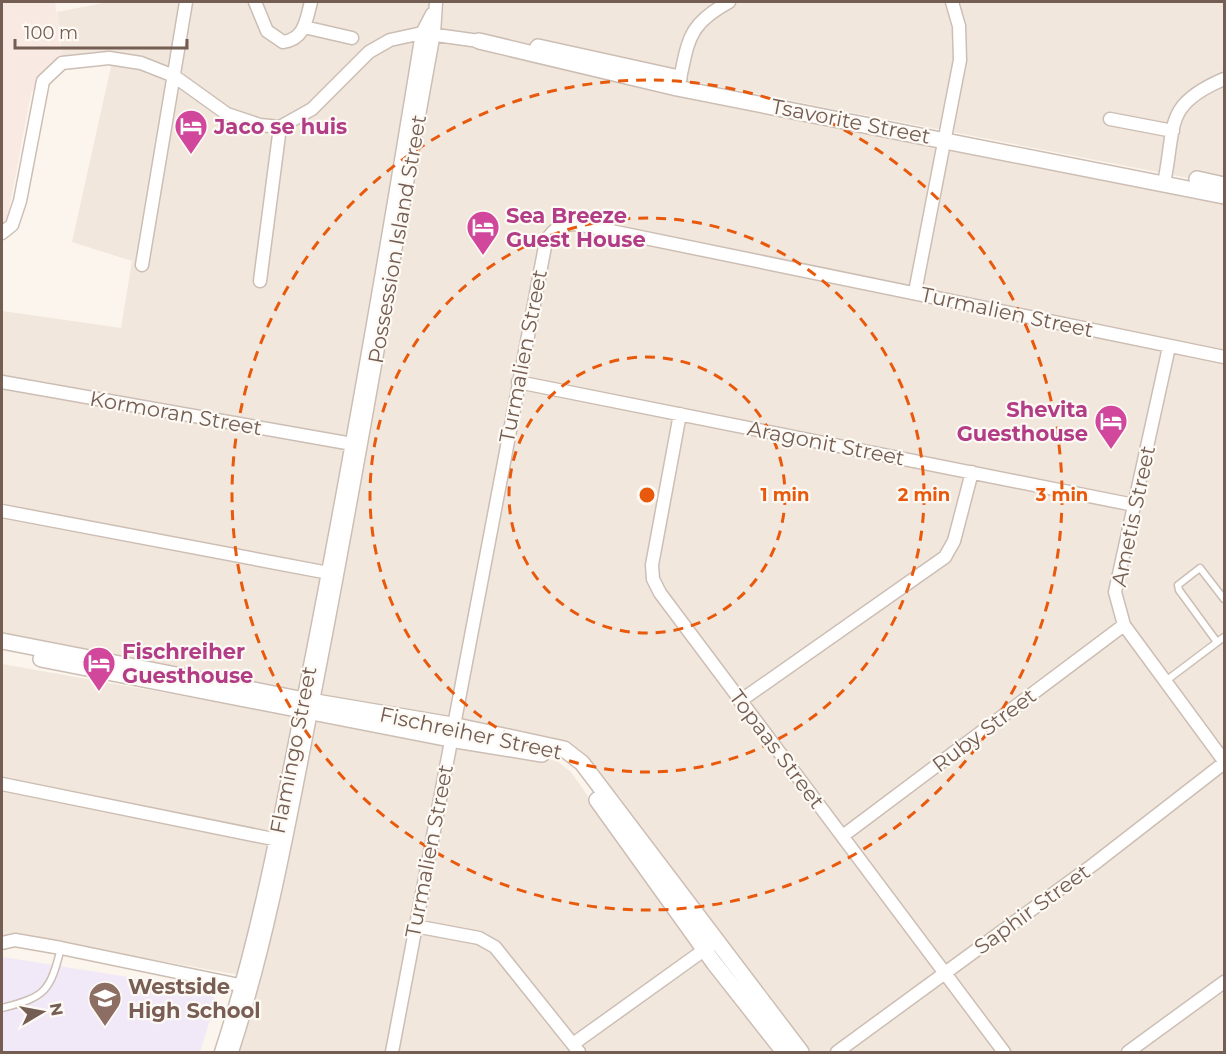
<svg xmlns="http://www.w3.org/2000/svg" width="1226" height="1054" font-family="Montserrat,sans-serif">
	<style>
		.residential { fill: #f2e7dc }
		.commercial { fill: #f9e9e3 }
		.education { fill: #f2e9f8 }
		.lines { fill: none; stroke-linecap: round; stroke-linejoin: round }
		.service-casing { stroke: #ccbeb4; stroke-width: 9 }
		.minor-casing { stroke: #ccbeb4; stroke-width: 15 }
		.tertiary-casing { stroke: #ccbeb4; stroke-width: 18 }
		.service { stroke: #fff; stroke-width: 6 }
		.minor { stroke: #fff; stroke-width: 12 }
		.tertiary { stroke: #fff; stroke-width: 15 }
		.ring { fill: none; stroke: #e8590c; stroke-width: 3; stroke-dasharray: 10 8 }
		.labels { text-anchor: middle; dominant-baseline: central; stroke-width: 4.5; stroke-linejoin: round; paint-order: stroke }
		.street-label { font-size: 21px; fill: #745d52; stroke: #fdf9f4 }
		.hotel-label { font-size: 21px; font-weight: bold; fill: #b23c85; stroke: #fdf9f4; text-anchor: start }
		.education-label { font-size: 21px; font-weight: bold; fill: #785e54; stroke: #fdf9f4; text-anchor: start }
		.centre { fill: #e8590c; stroke: #fdf9f4; stroke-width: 3 }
		.ring-label { font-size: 18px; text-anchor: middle; font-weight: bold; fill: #e8590c; stroke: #fdf9f4; stroke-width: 4.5; stroke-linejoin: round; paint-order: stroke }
	</style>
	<rect width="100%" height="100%" fill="#fbf5ed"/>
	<path class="residential" d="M108 2H1224V185L680 79 594 57 507 40 434 33 433 11 414 42 345 452 299 693 2 637V311L121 328 132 261 72 242 114 53 62 57 57 12Z
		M437 41 471 45 499 55 639 87 1224 203V1052H806L568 743 320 697Z
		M2 664 295 716 239 975 17 935 2 938Z
		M316 720 557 761 571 772 697 951 777 1052H238L258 991Z"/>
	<path class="commercial" d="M2 2H55L62 57 40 77 31 93 2 247Z"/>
	<path class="education" d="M3 957 209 990 216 1001 200 1052H2Z"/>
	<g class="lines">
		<defs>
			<path id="service" d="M1217 642 1179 590 1178 585 1200 568 1224 599
				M1167 680 1224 637
				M2 1008C46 997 50 991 61 948"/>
			<path id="minor" d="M255 2 267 31 283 42C305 39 306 20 311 2
				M304 27 352 38
				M678 87C689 42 685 26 729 2
				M1110 119 1173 131
				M1164 183C1176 125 1163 105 1224 79
				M2 233 12 225 20 201 43 81 62 63 109 58 141 63 174 76 227 114 260 125 280 127 312 109 369 52 390 40 422 33 479 41
				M142 265 186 2
				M260 281 280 127
				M915 292 960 60 959 26 952 2
				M1169 347 1115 592 1124 625 1224 761
				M2 382 358 445
				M518 382 1134 505
				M680 414 652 565 653 579 660 593 1004 1052
				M2 511 334 574
				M740 701 945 557 954 541 972 472
				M2 784 283 841
				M844 835 1124 625
				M415 926 479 938 495 947 579 1052
				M2 943 15 940 61 948 249 987
				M573 1044 711 945
				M221 1052C261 930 283 802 308 676 350 463 387 248 422 33L432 14
				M232 1052C269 938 290 819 313 701 357 479 393 256 434 33L436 2
				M392 1052 546 241C554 228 562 224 577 224L1224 357
				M837 1052 1094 864 1224 763
				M1128 1052 1224 982"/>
			<path id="tertiary" d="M479 41 677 88 1224 196
				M538 47 679 78
				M1197 179 1224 185
				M2 641 304 700 452 725 564 749 582 763 801 1052
				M41 659 450 739 542 754
				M597 800 714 963 784 1052"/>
		</defs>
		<use href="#service" class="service-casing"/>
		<use href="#minor" class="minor-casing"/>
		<use href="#tertiary" class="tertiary-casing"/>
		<use href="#service" class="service"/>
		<use href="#minor" class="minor"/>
		<use href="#tertiary" class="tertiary"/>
	</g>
	<g class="ring">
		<circle cx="647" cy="495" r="138"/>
		<circle cx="647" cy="495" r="277"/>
		<circle cx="647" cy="495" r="415"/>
	</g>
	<defs>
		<symbol id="hotel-pin" viewBox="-11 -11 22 30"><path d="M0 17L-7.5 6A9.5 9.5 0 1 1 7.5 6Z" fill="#d1479c" stroke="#fdf9f4"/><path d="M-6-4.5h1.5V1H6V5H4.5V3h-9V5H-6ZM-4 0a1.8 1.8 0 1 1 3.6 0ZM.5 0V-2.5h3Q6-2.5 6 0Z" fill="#fff"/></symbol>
		<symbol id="school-pin" viewBox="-11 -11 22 30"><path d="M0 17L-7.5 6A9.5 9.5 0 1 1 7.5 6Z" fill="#8d6e63" stroke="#fdf9f4"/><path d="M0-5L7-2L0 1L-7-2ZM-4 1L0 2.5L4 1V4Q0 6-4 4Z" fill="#fff"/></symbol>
	</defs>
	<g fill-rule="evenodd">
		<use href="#hotel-pin" x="172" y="107" width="38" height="52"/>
		<use href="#hotel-pin" x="464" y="208" width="38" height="52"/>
		<use href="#hotel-pin" x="1092" y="402" width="38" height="52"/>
		<use href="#hotel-pin" x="80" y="644" width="38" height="52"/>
		<use href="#school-pin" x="86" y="979" width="38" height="52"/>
	</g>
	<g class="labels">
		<g class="street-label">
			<text transform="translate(851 121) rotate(11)">Tsavorite Street</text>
			<text transform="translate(397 239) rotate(-80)">Possession Island Street</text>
			<text transform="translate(1007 312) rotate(12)">Turmalien Street</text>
			<text transform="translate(523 356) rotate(-79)">Turmalien Street</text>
			<text transform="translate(176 413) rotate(10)">Kormoran Street</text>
			<text transform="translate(826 443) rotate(11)">Aragonit Street</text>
			<text transform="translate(1133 516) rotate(-78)">Ametis Street</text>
			<text transform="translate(984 730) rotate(-37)">Ruby Street</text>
			<text transform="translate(471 733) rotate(12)">Fischreiher Street</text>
			<text transform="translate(777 749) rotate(53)">Topaas Street</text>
			<text transform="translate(293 750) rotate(-79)">Flamingo Street</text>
			<text transform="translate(429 851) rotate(-79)">Turmalien Street</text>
			<text transform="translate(1032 909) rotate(-36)">Saphir Street</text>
		</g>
		<g class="hotel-label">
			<text x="214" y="126">Jaco se huis</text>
			<text x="506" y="215">Sea Breeze<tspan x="506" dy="24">Guest House</tspan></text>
			<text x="1088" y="409" text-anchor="end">Shevita<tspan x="1088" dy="24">Guesthouse</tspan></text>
			<text x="122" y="651">Fischreiher<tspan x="122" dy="24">Guesthouse</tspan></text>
		</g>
		<g class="education-label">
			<text x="128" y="986">Westside<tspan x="128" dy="24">High School</tspan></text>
		</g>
	</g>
	<circle cx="647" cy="495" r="9" class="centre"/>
	<g class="ring-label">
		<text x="785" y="501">1 min</text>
		<text x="924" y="501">2 min</text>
		<text x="1062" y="501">3 min</text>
	</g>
	<rect width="1226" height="1054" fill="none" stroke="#745d52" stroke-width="6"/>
	<g transform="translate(42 1012) rotate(80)" stroke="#fdf9f4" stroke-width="4.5" paint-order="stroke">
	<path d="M0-4.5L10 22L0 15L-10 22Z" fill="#745d52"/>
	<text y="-9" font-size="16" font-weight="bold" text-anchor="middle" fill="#745d52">N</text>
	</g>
	<path d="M15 39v9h172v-9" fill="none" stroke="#745d52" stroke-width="3"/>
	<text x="24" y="39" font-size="18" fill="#745d52" stroke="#fdf9f4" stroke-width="4.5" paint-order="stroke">100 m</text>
</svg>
